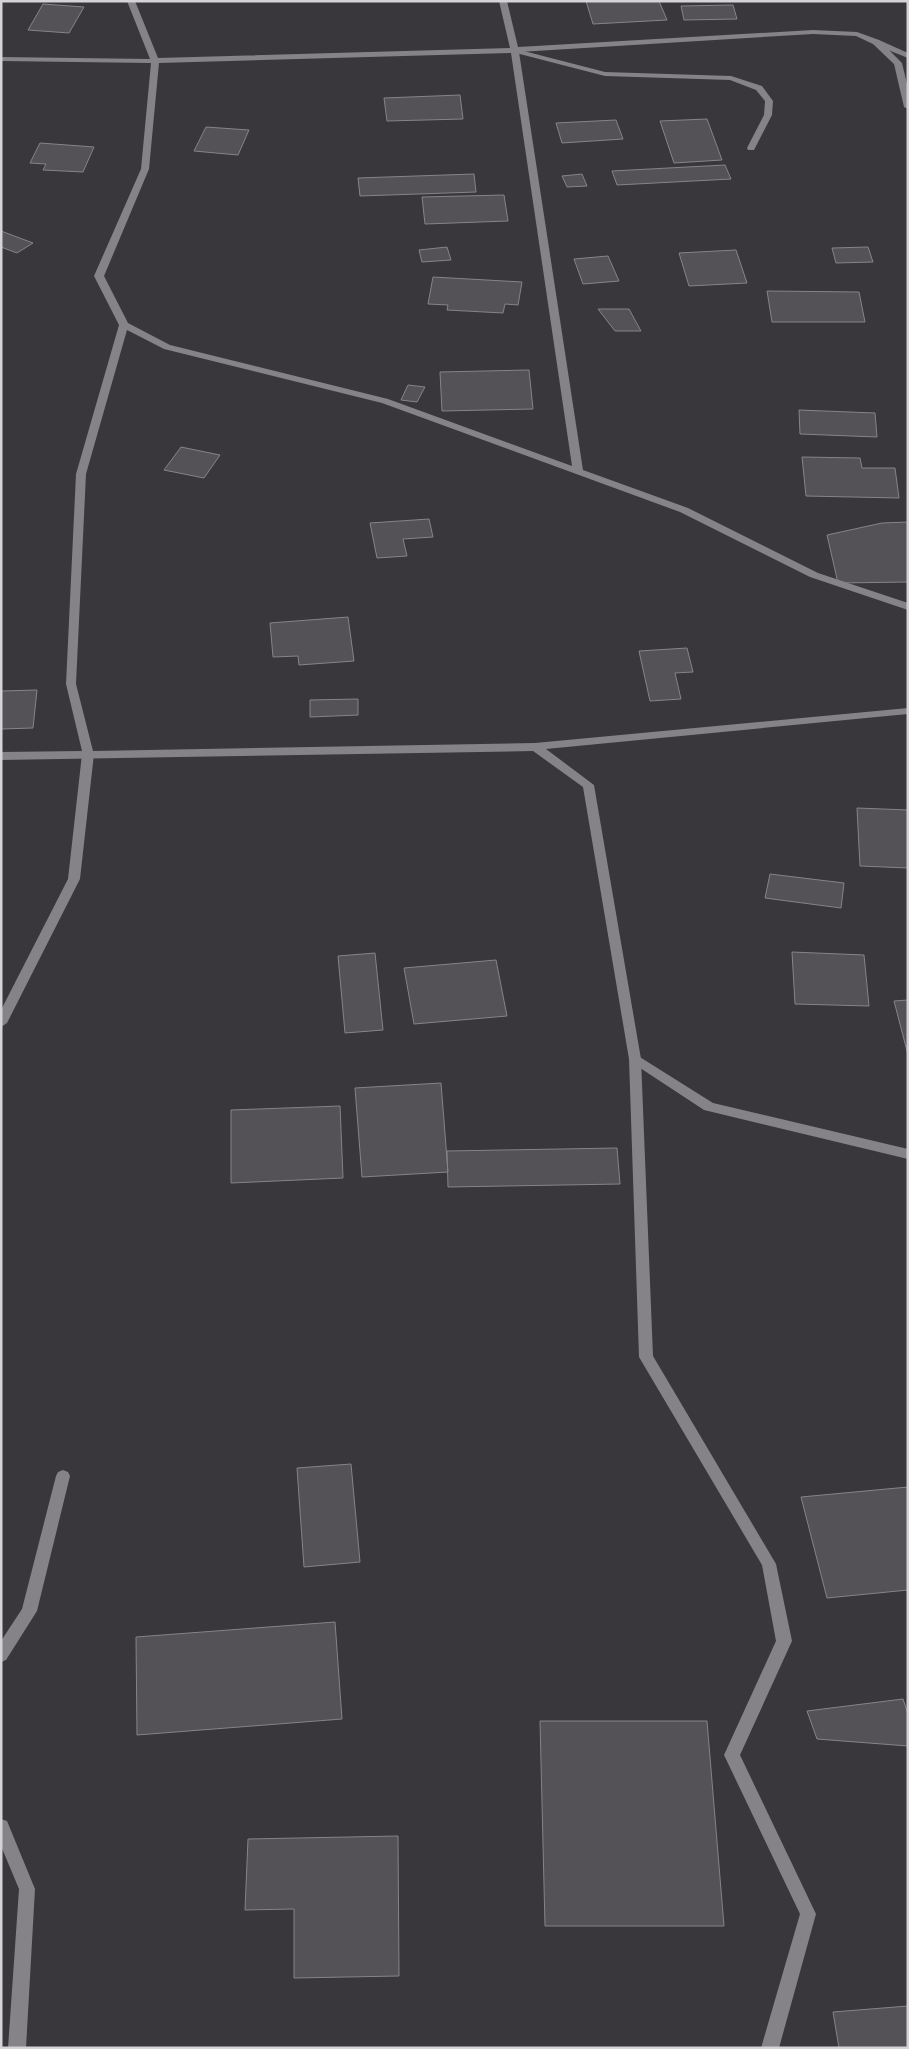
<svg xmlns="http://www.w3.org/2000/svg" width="909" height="2049" font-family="'DM Sans',sans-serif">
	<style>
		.building { fill: #545257; stroke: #868389 }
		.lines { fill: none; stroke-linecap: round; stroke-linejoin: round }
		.service { fill: #858288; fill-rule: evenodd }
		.minor { fill: #858288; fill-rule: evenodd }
	</style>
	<rect width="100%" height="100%" fill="#39363c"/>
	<path class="building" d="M586 1H659L667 20 593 24Z
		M43 4 84 7 69 33 28 30Z
		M733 5 737 19 684 20 681 6Z
		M460 95 463 119 387 121 384 98Z
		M707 119 722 160 674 163 660 121Z
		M616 120 623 139 562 143 556 123Z
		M206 127 249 130 238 155 194 151Z
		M40 143 94 147 83 172 43 170 46 164 30 163Z
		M725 165 731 179 617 185 612 171Z
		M474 174 476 192 360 196 358 178Z
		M582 174 587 186 567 187 562 176Z
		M504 195 508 221 425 224 422 197Z
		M1 231 33 243 17 253 1 247Z
		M447 247 451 260 422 262 419 250Z
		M868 247 873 262 836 263 832 248Z
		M736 250 747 283 689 286 679 253Z
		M608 256 619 281 583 284 574 259Z
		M433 277 522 282 518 305 505 304 503 313 447 310 448 305 428 304Z
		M767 291 859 292 865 322H772Z
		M598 309H629L641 331H615Z
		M529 370 533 409 442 411 440 372Z
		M408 385 425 387 417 402 401 400Z
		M799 410 875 413 877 437 800 434Z
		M181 447 220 455 204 478 164 470Z
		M802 457 860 458 862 468H895L899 498 806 496Z
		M429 519 433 537 403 539 407 556 377 558 370 523Z
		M908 522V582L838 583 827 535 882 523Z
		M348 617 354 661 299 665 298 656 273 657 270 623Z
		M687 648 693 672 675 673 681 699 650 701 639 651Z
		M37 690 33 728 1 729V691Z
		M358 699V715L310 717V700Z
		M857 808 908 810V868L860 866Z
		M770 874 844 883 841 908 765 898Z
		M792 952 864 955 869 1006 795 1004Z
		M375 953 383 1030 345 1033 338 956Z
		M496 960 507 1016 414 1024 404 968Z
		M908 1000V1055L894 1001Z
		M441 1083 448 1172 362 1177 355 1088Z
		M340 1106 343 1178 231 1183V1110Z
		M617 1148 620 1184 448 1187 447 1151Z
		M351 1464 360 1562 304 1567 297 1468Z
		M908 1487V1590L827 1598 801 1497Z
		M335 1622 342 1719 137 1735 136 1637Z
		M903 1699 908 1714V1746L817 1739 807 1711Z
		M540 1721H707L724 1926H545Z
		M398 1836 399 1976 294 1978V1909L245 1910 248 1839Z
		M908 2006V2048H839L833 2012Z"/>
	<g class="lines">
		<path class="service" d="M873 40H879L908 53V58L873 44Z
			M512 48 605 72 731 76 762 86 773 101 772 115 754 150H748L747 148 764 115 765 101 756 90 730 80 605 76 512 52Z
			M88 750 94 754 80 879 7 1023 1 1027V1010L68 879 82 754Z
			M635 1054 713 1103 908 1149V1159L704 1110 631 1062 629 1059 631 1056Z
			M63 1470 68 1472 70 1476 37 1611 6 1660 1 1662V1641L22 1609 56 1476 58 1472Z
			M1 1819 7 1821 35 1889 26 2048H8L19 1889 1 1846Z"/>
		<path class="minor" d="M127 1H135L158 58 510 48 499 1H507L518 47 813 30 857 32 879 40 902 63 908 88V109L904 107 894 64 873 44 856 36 813 34 519 52 583 470 688 508 818 573 908 603V610L810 577 680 512 382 403 164 349 127 330 86 474 76 684 93 751 535 743 908 708V714L546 749 594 785 641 1059 653 1356 776 1564 792 1641 740 1755 816 1914 779 2048H761L800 1914 724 1755 776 1641 762 1565 639 1357 629 1059 583 787 533 751 1 760V752L82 751 66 684 76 474 119 325 94 276 141 169 151 63 1 61V57L150 59ZM511 53 572 466 388 399 170 345 128 323 104 276 149 169 159 63Z"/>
	</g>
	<rect width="909" height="2049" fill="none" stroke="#d5d3d7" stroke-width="5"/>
</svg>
